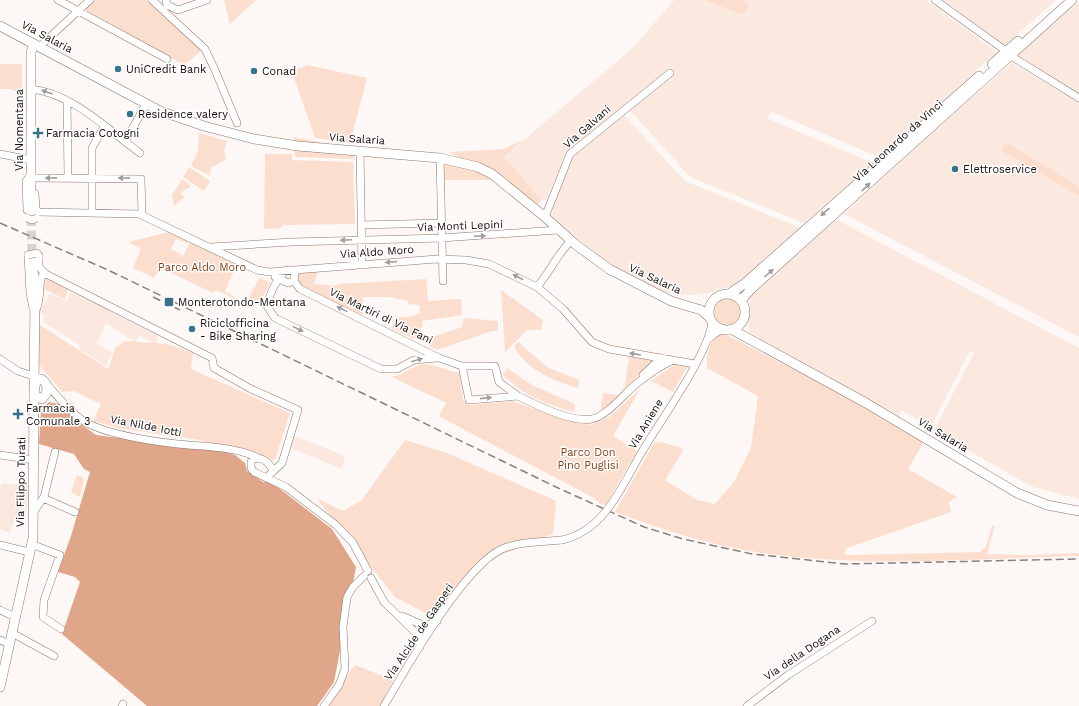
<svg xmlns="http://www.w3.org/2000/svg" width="1079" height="706" font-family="'Work Sans',sans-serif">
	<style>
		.built { fill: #fbe8df }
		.green { fill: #fcdecf }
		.forest { fill: #e0a689 }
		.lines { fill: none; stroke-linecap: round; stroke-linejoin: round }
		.major-tunnel { stroke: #dad4d1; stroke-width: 9; stroke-dasharray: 9 4.5; stroke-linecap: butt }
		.minor-casing { stroke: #8c776d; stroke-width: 8 }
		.major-casing { stroke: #8c776d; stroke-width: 10 }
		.minor { stroke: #fff; stroke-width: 7 }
		.major { stroke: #fff; stroke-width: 9 }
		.rail { stroke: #87807d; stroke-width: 1.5; stroke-dasharray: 8 4; stroke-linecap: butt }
		.minor-bridge-casing { stroke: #8c776d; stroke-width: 8; stroke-linecap: butt }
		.minor-bridge { stroke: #fff; stroke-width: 7 }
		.oneway { fill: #a09d9c }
		.poi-dot { fill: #38728b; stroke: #fff; stroke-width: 1.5 }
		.labels { text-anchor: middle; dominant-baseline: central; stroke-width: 3; stroke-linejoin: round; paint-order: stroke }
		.street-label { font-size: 11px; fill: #120a07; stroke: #fff }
		.poi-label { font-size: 11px; fill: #120a07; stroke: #fff; text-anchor: start }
		.park-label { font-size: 11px; fill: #853e14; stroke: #fff }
	</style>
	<rect width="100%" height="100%" fill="#fdf8f5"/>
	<path class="built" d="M674 0H704L743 15 750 5 742 0H926L997 52 879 157 770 111 768 119 873 163 804 223 690 177 629 109 667 78 669 80 676 73 672 67 566 152 547 199 542 200 504 157 634 47Z
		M943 0H1056L1005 45Z
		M1079 2V94L1018 55Z
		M1012 63 1079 103V186L1006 142 1001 151 1079 196V337L844 214 944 121Z
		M623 114 685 181 801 228 744 280 731 286 712 292 692 295 667 293 621 272 573 235 553 217 552 204 574 155Z
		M834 221H839L1079 348V499L1030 486 934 430 974 353 970 351 933 423 927 425 902 410 899 416 773 349 750 332 748 321 751 296Z
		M70 292 158 336 156 345 139 335 135 342 106 323 97 343 112 353 106 366 79 349 80 345 43 322 44 315 39 311 50 294 67 301Z
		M295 436 345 456 342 469 289 447Z
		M2 483 30 487 25 517 16 515 10 533 0 529V488Z"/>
	<path class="green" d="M94 0H146L202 50 184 65 86 10 89 4Z
		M224 0H256L230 24Z
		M704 0H742L750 5 743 15Z
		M0 64H22V96L12 89H0Z
		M307 65 367 78 350 143 315 138 292 72Z
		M199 133 227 141 224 150 226 159 211 168 210 176 191 166 198 151Z
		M294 137 357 149 353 159 295 157Z
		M524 139 504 157 542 200 537 204 449 152 504 149Z
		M1006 142 1079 186V196L1001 151Z
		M265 154H292V160L353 162 355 224 282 225 281 228 264 229Z
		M442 160 470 167 492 180H442Z
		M189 167 210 181 204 191 183 177Z
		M182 179 191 186 180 193 185 197 174 206 172 195Z
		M173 231 188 238 187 243 176 239 171 249 183 256 191 240 238 262 225 291 243 302 215 290 213 293 160 268 154 278 133 268 141 249 128 242Z
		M301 271H318L314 284 336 286 339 284 426 279 428 301 461 299 462 315 422 321 423 325 414 339 391 328 396 318 413 316 420 313 419 305 408 304V301L389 297H363V315L299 286 295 281Z
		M47 276 111 309 109 312 68 289 65 299 44 289Z
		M260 277 270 283 259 305 248 299Z
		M501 290 543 320 541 330H527L505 352Z
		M714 312a14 14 0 1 1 28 0a14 14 0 1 1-28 0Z
		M464 318 498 321V331H492L437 350 421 341 462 327Z
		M40 325 108 369 116 347 126 341 168 344 193 353 191 369 290 413 275 460 199 440 118 428 93 421 101 404 74 391 62 392 35 360Z
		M720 334H725L831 389 924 442 908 469 957 497 949 502 951 512 847 548 844 554 848 555 980 552 986 547 992 526 995 525 987 554 1031 555 1079 553V556C965 559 840 570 728 547 689 538 652 526 615 512L654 443 662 442 684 449 665 480 697 500 715 504 734 482 751 448 758 396 707 368C705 357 710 340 720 334Z
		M518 342 547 367 579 380 578 388C554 381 526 370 514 346Z
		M629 356 653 360 624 391Z
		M422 364C436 364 446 371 460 373L463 400 470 405 513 401 561 419 591 425 609 417 640 389 613 436 637 451 606 505 600 504 594 498 442 418 439 416 446 403 392 377 402 374 409 369Z
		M674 365 687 367 673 392 651 381Z
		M507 368 532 385 575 404 574 412C543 403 527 397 503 375Z
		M603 393 619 395 600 413Z
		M405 440 447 453 556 501 553 534 486 561 431 616 395 597 316 498 343 511 362 500Z
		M77 475 84 478 80 497 71 492Z
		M355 665 393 680 380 706H326Z"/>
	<path class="forest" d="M49 402 59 404 75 420 96 435 226 452 235 455 245 463 247 471 263 482H271L332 529 356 567 334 682 317 706H147L62 634 80 582 75 577 58 572 71 536 90 472 84 469 74 454 39 444 41 409Z"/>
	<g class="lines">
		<path class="major-tunnel" d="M31 217 32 256"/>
		<defs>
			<path id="minor" d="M58 0 167 59
				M152 0 205 49 215 70 237 123
				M166 0 167 5 178 10 207 0
				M935 0 1006 51
				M39 47 90 0
				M1011 56 1079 98
				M31 89C72 93 107 129 140 153
				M67 101 68 177
				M125 142 146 104
				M360 152 362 265
				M0 154 31 160
				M440 158 443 281
				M35 178 141 179 142 215
				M35 194 36 209 38 212 139 214 257 270 269 272 437 259 466 260 489 264 537 287 563 309 592 342 609 349 695 364
				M27 210 26 181 31 174
				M92 213V148L104 127
				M545 217 570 154 670 73
				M361 225 441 223
				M211 247 292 242 441 238 558 230
				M28 255 30 293 33 308
				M39 256V267L46 274 212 358 214 368 251 389 298 410 282 463 267 477
				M286 270C276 280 270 292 267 306L275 318 381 369H397L414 360 437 358
				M275 277 288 283 294 281 295 273 291 270
				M294 281 300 289 439 358 462 366H495L499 382 518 396 469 400 462 366
				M537 287C550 272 557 254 571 241
				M36 310C42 296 38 288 42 276L46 274
				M709 339 714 334 723 329
				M0 359 18 371 39 378
				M643 375 661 358
				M46 383C57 396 68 410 82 420 104 435 162 443 189 445 210 447 240 448 258 458
				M518 396C536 405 572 423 592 419 607 416 624 394 635 385 646 376 660 366 673 360
				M643 450C661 420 710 352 712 321
				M0 455 34 460
				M254 459C262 456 269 463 273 470
				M251 462V468L254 472 286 487 336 525 353 543 368 571
				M43 498 75 512
				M33 513 44 497 55 452
				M31 544 60 555 44 600 43 617 61 629
				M0 545 29 552
				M371 578 384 602 419 636 420 647
				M0 610 15 617
				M402 616 425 626 437 621
				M12 633 54 656
				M0 640 9 644
				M122 706 123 704
				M324 706 339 685 345 669 343 627 347 597 353 587 364 576
				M384 706C406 668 464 566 502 549 520 541 543 542 562 540
				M747 706 788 675 872 621"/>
			<path id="major" d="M0 26 160 111 204 126 254 139 298 146 440 158 478 167 492 174 545 217 575 244 609 269 671 301 701 310 710 318
				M992 64 1018 41
				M31 217V52L34 44
				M32 256 35 296 34 386
				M729 294 744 284 979 76
				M709 312a18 18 0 1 1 36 0a18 18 0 1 1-36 0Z
				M741 301 750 290 1072 0
				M731 329 866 403 1017 493 1047 505 1079 511
				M41 379C47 382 48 388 46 394L42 399 36 396 34 392 36 381Z
				M0 687 33 538 34 392"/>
		</defs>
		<use href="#minor" class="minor-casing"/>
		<use href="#major" class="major-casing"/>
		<use href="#minor" class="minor"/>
		<use href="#major" class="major"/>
		<path class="rail" d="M0 223 108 270 556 487 644 527 683 539 752 554 845 564 1079 559
			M153 297 180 310"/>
		<defs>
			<path id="minor-bridge" d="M27 218 32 220 37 218
				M28 255 37 253 39 256
				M562 540C606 530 622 485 643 450"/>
		</defs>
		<use href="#minor-bridge" class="minor-bridge-casing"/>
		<use href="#minor-bridge" class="minor-bridge"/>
	</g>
	<defs><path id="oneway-solid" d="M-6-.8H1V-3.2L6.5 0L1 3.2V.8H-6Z"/></defs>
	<g class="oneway">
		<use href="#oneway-solid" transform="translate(47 92) rotate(-160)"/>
		<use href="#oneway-solid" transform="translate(51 178) rotate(179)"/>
		<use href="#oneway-solid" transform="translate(124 178) rotate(-179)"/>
		<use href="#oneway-solid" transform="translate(866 187) rotate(-43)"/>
		<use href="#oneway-solid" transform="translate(825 212) rotate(139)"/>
		<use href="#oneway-solid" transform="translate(480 236) rotate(-3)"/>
		<use href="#oneway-solid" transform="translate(346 240) rotate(178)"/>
		<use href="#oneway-solid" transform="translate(391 262) rotate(176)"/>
		<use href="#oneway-solid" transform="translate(769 273) rotate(-42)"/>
		<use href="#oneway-solid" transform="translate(518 277) rotate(-153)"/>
		<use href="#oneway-solid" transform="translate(342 309) rotate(-154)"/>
		<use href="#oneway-solid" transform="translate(298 329) rotate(26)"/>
		<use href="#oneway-solid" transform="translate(635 354) rotate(-171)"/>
		<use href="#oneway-solid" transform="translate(417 360) rotate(-16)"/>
		<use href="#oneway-solid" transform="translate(486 398) rotate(-6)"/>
	</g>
	<g class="poi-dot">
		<circle cx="118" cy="69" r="4"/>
		<circle cx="254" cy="71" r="4"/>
		<circle cx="130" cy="114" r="4"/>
		<path d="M36 127h4v4h4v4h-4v4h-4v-4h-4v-4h4z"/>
		<circle cx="955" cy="169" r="4"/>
		<rect x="164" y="297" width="10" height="10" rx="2"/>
		<circle cx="192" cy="329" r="4"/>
		<path d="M16 408h4v4h4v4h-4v4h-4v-4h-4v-4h4z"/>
	</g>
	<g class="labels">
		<g class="street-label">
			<text transform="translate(47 37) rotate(28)">Via Salaria</text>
			<text transform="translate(587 127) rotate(-41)">Via Galvani</text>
			<text transform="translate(19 130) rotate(-90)">Via Nomentana</text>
			<text transform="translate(357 139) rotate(4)">Via Salaria</text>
			<text transform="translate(898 141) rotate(-42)">Via Leonardo da Vinci</text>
			<text transform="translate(460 226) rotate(-2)">Via Monti Lepini</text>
			<text transform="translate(377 252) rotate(-4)">Via Aldo Moro</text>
			<text transform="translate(655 279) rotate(25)">Via Salaria</text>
			<text transform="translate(381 316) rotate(26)">Via Martiri di Via Fani</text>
			<text transform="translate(646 424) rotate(-59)">Via Aniene</text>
			<text transform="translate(146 426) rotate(11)">Via Nilde Iotti</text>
			<text transform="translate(943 435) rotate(31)">Via Salaria</text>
			<text transform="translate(21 482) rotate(-89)">Via Filippo Turati</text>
			<text transform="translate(419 632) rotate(-56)">Via Alcide de Gasperi</text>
			<text transform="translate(802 653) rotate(-34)">Via della Dogana</text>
		</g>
		<g class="poi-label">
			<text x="126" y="69">UniCredit Bank</text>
			<text x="262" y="71">Conad</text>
			<text x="138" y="114">Residence valery</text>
			<text x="46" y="133">Farmacia Cotogni</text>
			<text x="963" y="169">Elettroservice</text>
			<text x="178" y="302">Monterotondo-Mentana</text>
			<text x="200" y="323">Riciclofficina<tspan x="200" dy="13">- Bike Sharing</tspan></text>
			<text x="26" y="408">Farmacia<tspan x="26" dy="13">Comunale 3</tspan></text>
		</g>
		<g class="park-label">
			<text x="202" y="267">Parco Aldo Moro</text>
			<text x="588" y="452">Parco Don<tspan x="588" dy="13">Pino Puglisi</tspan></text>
		</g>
	</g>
</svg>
